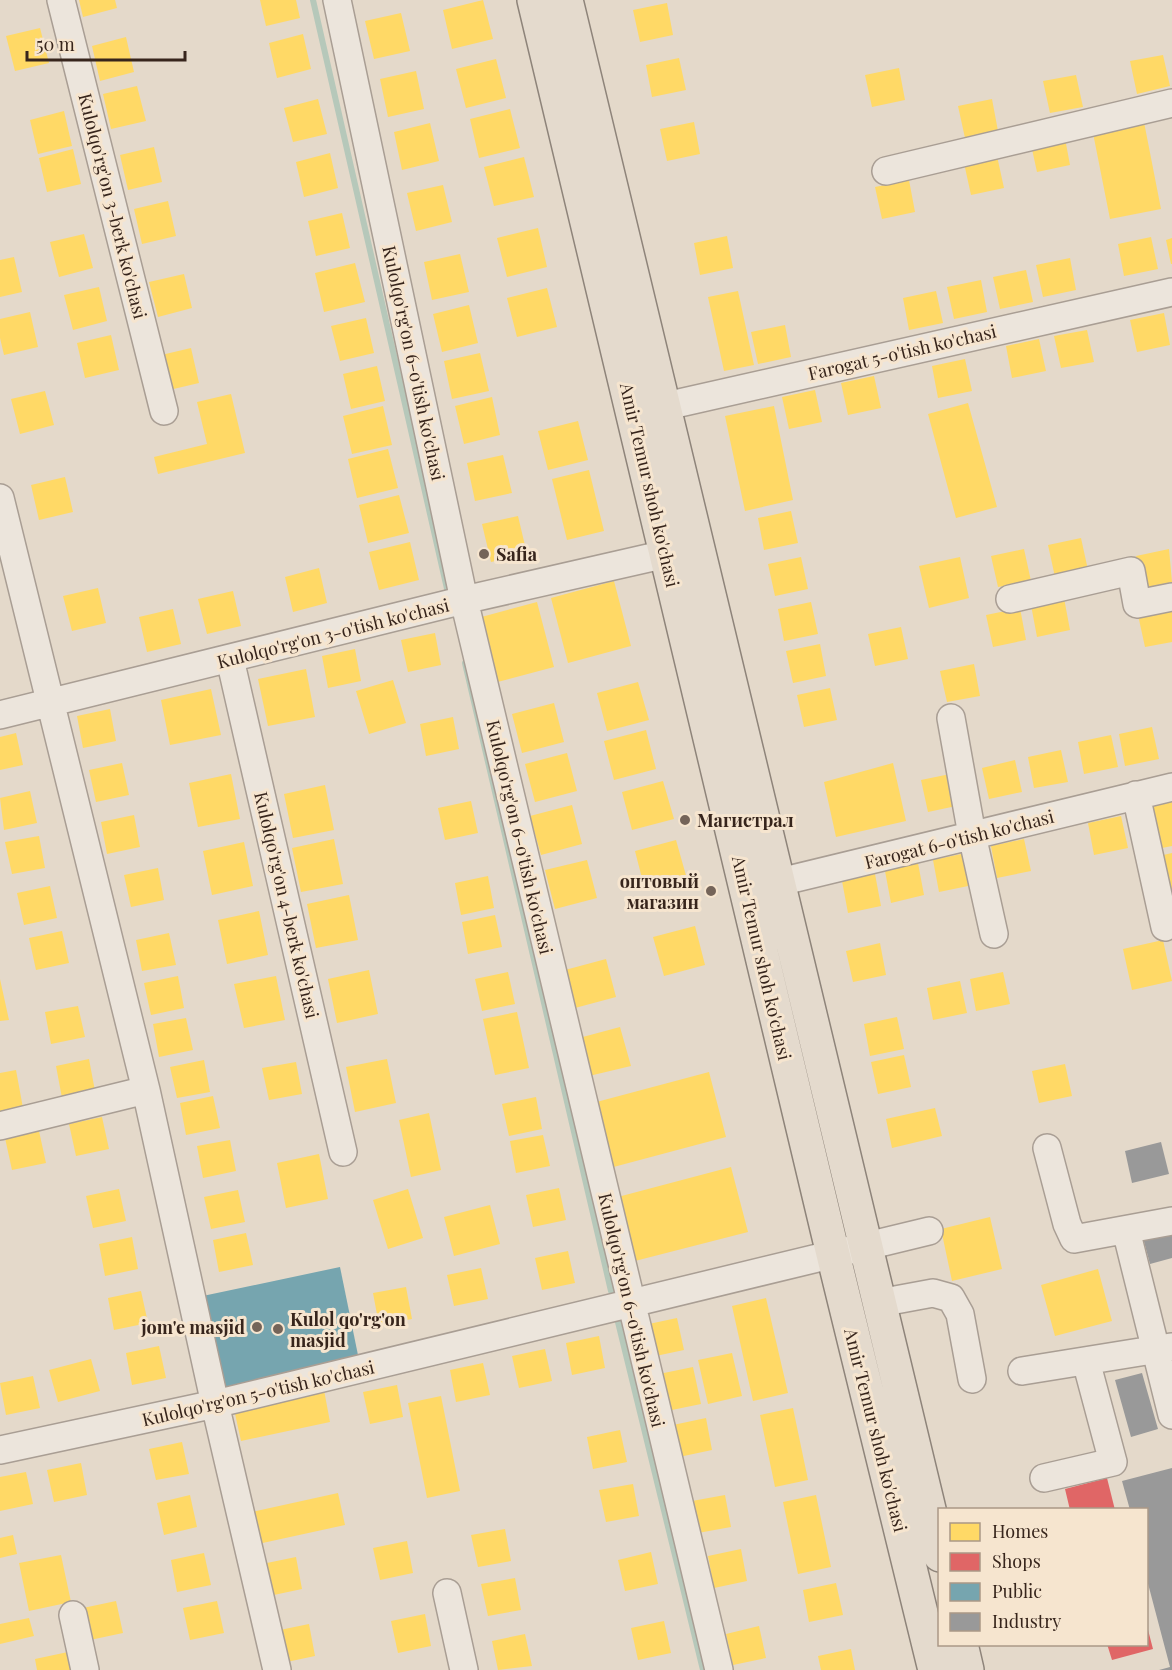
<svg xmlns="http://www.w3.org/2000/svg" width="1172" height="1670" font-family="'Playfair Display',serif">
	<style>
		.homes { fill: #ffd966 }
		.shops { fill: #e06666 }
		.public { fill: #76a5af }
		.industry { fill: #999 }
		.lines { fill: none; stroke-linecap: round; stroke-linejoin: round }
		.stream { stroke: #b6c8ba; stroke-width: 6 }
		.minor-casing { stroke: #a99e94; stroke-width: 30 }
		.major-casing { stroke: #8e847a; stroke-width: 36 }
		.minor { stroke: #ece5dc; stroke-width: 27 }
		.major { stroke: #e4dacd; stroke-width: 33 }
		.poi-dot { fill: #746459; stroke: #f6e5cf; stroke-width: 2 }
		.labels { text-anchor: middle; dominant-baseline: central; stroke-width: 6; stroke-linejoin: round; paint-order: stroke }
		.street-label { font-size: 18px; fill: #37251c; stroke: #f6e5cf }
		.poi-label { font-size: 18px; font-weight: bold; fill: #37251c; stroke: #f6e5cf; text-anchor: start }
	</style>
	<rect width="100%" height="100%" fill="#e4d9ca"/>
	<path class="homes" d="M79 0H115L117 8 83 17Z
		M260 0H296L300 18 266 26Z
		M483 0 493 39 452 49 443 10Z
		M667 3 673 35 640 42 633 10Z
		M401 13 410 51 374 59 365 21Z
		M40 28 49 63 15 71 6 36Z
		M303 34 311 69 277 78 269 43Z
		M126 37 134 72 100 81 92 46Z
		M1163 55 1170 86 1137 94 1130 61Z
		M679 58 686 90 652 97 646 65Z
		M496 59 506 98 466 108 456 69Z
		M899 68 905 100 872 107 865 75Z
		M416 71 424 109 388 117 380 79Z
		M1076 75 1083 107 1050 113 1043 81Z
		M137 86 146 121 111 129 103 94Z
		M318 99 327 134 293 142 284 108Z
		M992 99 998 131 965 138 958 106Z
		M510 109 520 148 479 158 470 119Z
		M64 111 72 146 38 154 30 120Z
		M694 122 700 154 667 161 660 129Z
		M1144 122 1161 209 1110 219 1093 133Z
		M430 123 439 161 402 170 394 132Z
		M1064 133 1070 165 1037 172 1030 140Z
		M154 147 162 182 128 190 120 155Z
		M73 149 81 184 47 192 39 158Z
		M330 153 338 188 304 197 296 162Z
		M997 156 1004 188 971 195 964 163Z
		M524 157 534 197 494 206 484 167Z
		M909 180 915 212 882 219 875 187Z
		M443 185 452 222 416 231 407 193Z
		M168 201 176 236 142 244 134 209Z
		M342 213 350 248 316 256 308 221Z
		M538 228 547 267 507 277 497 238Z
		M84 234 93 268 59 277 50 242Z
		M727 236 733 268 700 275 694 243Z
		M1151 237 1158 269 1124 276 1118 244Z
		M1172 238V264H1171L1166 240Z
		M460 254 469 292 432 300 424 262Z
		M14 257 22 292 0 297V260Z
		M1070 258 1076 290 1043 297 1036 265Z
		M355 263 365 302 324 312 315 273Z
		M1026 270 1033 302 1000 309 993 277Z
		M184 274 192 308 158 317 149 282Z
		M981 280 987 312 954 319 947 287Z
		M99 287 107 321 73 330 64 295Z
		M547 288 557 327 517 337 507 298Z
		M738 291 754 365 724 371 708 297Z
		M936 291 943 323 909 330 903 298Z
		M469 305 478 343 442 352 433 314Z
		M30 312 38 347 4 355 0 338V319Z
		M1164 313 1170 345 1137 352 1130 320Z
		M366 318 374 353 340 361 331 326Z
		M785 325 791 357 758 364 751 332Z
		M1087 330 1094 362 1061 368 1054 336Z
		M111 335 119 370 85 378 77 343Z
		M1039 339 1046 371 1012 378 1006 346Z
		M191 348 199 383 165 391 157 356Z
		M480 353 489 391 452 399 444 361Z
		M965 359 972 391 938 398 932 366Z
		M377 366 385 401 351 409 343 374Z
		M874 376 881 408 848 415 841 383Z
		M815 390 822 422 789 429 782 397Z
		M45 391 54 425 20 434 11 399Z
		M231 394 245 453 158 474 154 457 207 444 197 402Z
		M492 397 500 435 464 444 455 406Z
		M968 403 997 507 956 518 928 414Z
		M383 406 392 445 352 454 343 416Z
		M774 406 793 500 745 511 725 416Z
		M578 421 588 460 548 470 538 431Z
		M388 449 398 488 357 498 348 459Z
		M503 455 512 493 475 501 467 463Z
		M589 470 604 531 567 540 552 479Z
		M65 477 73 512 39 520 31 485Z
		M399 495 409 533 368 543 359 505Z
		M791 511 798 543 764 550 758 518Z
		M518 516 527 554 491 562 482 524Z
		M1081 538 1088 570 1055 577 1048 545Z
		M410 542 419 580 379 590 369 552Z
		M1024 549 1031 581 998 587 991 556Z
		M1169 549 1172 582 1143 588 1136 556Z
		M801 557 808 589 775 596 768 564Z
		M960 557 969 598 929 608 919 566Z
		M319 568 327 603 293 612 285 577Z
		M614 581 631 646 568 663 551 598Z
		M98 588 106 623 72 631 63 596Z
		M233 591 241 626 207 634 198 599Z
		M1064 598 1070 630 1037 637 1031 605Z
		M537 602 554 667 490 684 474 619Z
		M811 602 818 634 784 641 778 609Z
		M1020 608 1026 640 993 647 986 615Z
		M173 609 181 644 147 652 139 617Z
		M1172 610V642L1145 647 1138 615Z
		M901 627 908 659 875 666 868 634Z
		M435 633 441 665 408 672 401 640Z
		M820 644 826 676 793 683 786 651Z
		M355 649 361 681 328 688 322 656Z
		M974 664 980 696 947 702 940 671Z
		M306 669 315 717 268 726 258 679Z
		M393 680 406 723 369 734 356 691Z
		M638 682 649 720 607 731 597 693Z
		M830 688 837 720 804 727 797 695Z
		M211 689 221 735 170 745 161 700Z
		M554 703 564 742 522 753 512 714Z
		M110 709 116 741 83 748 77 716Z
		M453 717 459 749 426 756 420 724Z
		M1152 727 1159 759 1125 766 1119 734Z
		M646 730 656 769 614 780 604 741Z
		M16 733 23 765 0 770V737Z
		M1111 735 1118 767 1084 774 1078 742Z
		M1061 750 1068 782 1034 788 1028 757Z
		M567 753 577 791 535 802 525 764Z
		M1015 760 1022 792 989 799 982 768Z
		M122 763 129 795 96 802 89 770Z
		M893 763 906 821 836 837 824 782Z
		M955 773 961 805 928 812 921 780Z
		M231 774 240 819 198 827 189 783Z
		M663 781 674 819 632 830 622 792Z
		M325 785 334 830 293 838 284 794Z
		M30 791 37 823 4 830 0 798Z
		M471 801 478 833 445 840 438 808Z
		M1172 802V846L1157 849 1147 808Z
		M572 805 582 844 541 855 530 816Z
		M134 815 140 847 107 854 101 822Z
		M1121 816 1128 848 1094 855 1088 823Z
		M39 836 45 868 12 874 5 842Z
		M334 839 343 884 301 892 292 848Z
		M1024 839 1031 871 997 878 991 846Z
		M676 840 687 879 645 890 635 851Z
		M244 842 253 886 212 895 203 851Z
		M966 853 973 885 939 892 933 860Z
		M1172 853V897L1159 856Z
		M587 860 597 898 555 909 545 870Z
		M918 863 924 895 891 903 885 871Z
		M158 868 164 900 131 907 124 875Z
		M875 874 881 906 848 913 842 881Z
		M488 876 494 908 461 915 455 883Z
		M50 886 57 918 24 925 17 893Z
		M349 895 358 940 316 948 307 904Z
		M259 911 268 955 227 964 218 920Z
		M495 915 502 947 468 954 462 922Z
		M695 926 705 965 664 976 653 937Z
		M62 931 69 963 36 970 29 938Z
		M169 933 176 965 142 971 136 940Z
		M1163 940 1172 981 1132 990 1123 949Z
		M880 943 886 975 853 982 846 951Z
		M606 959 616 997 575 1008 565 970Z
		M369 970 378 1014 337 1023 328 979Z
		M508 972 515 1004 482 1011 475 979Z
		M1003 972 1010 1004 976 1011 970 979Z
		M178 976 184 1008 151 1015 144 983Z
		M276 976 285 1020 244 1028 234 984Z
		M0 979 9 1020 0 1021Z
		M960 981 967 1013 933 1020 927 988Z
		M78 1006 85 1037 51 1044 45 1012Z
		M517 1012 529 1068 495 1075 483 1019Z
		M897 1017 904 1049 870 1056 864 1024Z
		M186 1018 193 1050 159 1057 153 1024Z
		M620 1027 631 1066 589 1076 579 1038Z
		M904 1055 911 1087 878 1094 871 1062Z
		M89 1059 95 1091 62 1098 56 1066Z
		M387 1059 396 1103 355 1112 346 1067Z
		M204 1060 210 1092 177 1098 170 1067Z
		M296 1062 302 1094 269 1100 262 1068Z
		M1065 1064 1072 1096 1039 1103 1032 1071Z
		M16 1070 23 1108 0 1113V1073Z
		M709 1072 726 1137 606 1169 589 1104Z
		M213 1096 220 1128 186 1135 180 1103Z
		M536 1097 542 1129 509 1136 502 1104Z
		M935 1108 942 1136 892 1148 886 1119Z
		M429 1113 441 1170 411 1177 399 1120Z
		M102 1117 109 1149 76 1156 69 1124Z
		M39 1131 46 1163 12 1170 5 1138Z
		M543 1135 550 1166 516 1173 510 1141Z
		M230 1140 236 1171 203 1178 197 1146Z
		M319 1154 328 1199 286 1208 277 1163Z
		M731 1167 748 1232 631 1262 614 1198Z
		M559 1188 566 1220 533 1227 526 1195Z
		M119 1189 126 1221 93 1228 86 1196Z
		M408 1189 423 1238 388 1249 373 1200Z
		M238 1190 245 1222 211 1229 204 1197Z
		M490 1205 500 1244 454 1256 444 1217Z
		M990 1217 1002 1269 952 1281 941 1229Z
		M246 1233 253 1265 219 1272 213 1240Z
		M132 1237 138 1269 105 1276 99 1244Z
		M568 1251 575 1283 542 1290 535 1258Z
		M481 1268 488 1299 454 1306 447 1275Z
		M1098 1269 1112 1321 1055 1336 1041 1285Z
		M406 1287 412 1319 379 1325 373 1293Z
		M141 1291 148 1323 114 1330 108 1298Z
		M766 1298 788 1393 753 1401 732 1306Z
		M677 1318 684 1350 651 1357 644 1325Z
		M599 1336 605 1368 572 1375 566 1343Z
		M159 1346 166 1378 132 1385 126 1353Z
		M545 1349 552 1381 519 1388 512 1356Z
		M732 1353 742 1396 708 1404 698 1360Z
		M91 1359 100 1391 58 1402 49 1370Z
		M483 1363 490 1395 456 1402 450 1370Z
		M693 1367 701 1404 667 1411 659 1374Z
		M33 1376 40 1408 6 1415 0 1383Z
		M397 1385 403 1417 370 1424 363 1392Z
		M324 1390 330 1422 241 1441 234 1409Z
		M441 1396 460 1491 427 1498 408 1403Z
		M793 1408 808 1480 775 1487 760 1415Z
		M706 1418 712 1450 679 1457 673 1425Z
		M620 1430 627 1462 593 1469 587 1437Z
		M182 1442 189 1474 156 1480 149 1449Z
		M81 1463 87 1495 54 1502 47 1470Z
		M26 1472 33 1504 0 1511V1477Z
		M633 1484 639 1516 606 1522 599 1490Z
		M338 1493 345 1525 258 1544 252 1512Z
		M190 1495 197 1527 164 1535 157 1503Z
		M725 1495 731 1527 698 1533 692 1501Z
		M816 1495 831 1567 798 1574 783 1502Z
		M505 1529 511 1561 478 1567 471 1535Z
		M13 1535 17 1554 0 1558V1538Z
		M407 1541 413 1573 380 1580 373 1548Z
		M741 1549 747 1581 714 1588 708 1556Z
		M651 1552 658 1584 625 1591 618 1560Z
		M204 1553 211 1585 177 1592 171 1560Z
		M61 1555 71 1602 29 1611 19 1563Z
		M296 1557 302 1589 269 1596 262 1564Z
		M515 1578 521 1610 488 1616 481 1584Z
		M836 1583 843 1615 809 1622 803 1590Z
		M116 1601 123 1633 90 1640 83 1608Z
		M217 1601 224 1633 190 1640 183 1608Z
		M425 1614 431 1646 398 1653 391 1621Z
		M29 1618 34 1636 0 1644V1624Z
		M664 1621 671 1653 638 1660 631 1628Z
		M309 1624 315 1656 282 1663 275 1631Z
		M759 1626 766 1658 733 1665 726 1634Z
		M525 1634 532 1666 498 1670 492 1641Z
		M851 1649 855 1670H821L818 1656Z
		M68 1652 72 1670H37L35 1659Z"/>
	<path class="shops" d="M1107 1478 1115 1510H1070L1065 1489Z
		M1147 1626 1153 1649 1112 1660 1107 1644H1146Z"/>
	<path class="public" d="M340 1267 359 1360 217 1390 198 1297Z"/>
	<path class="industry" d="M1161 1142 1169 1174 1132 1183 1125 1151Z
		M1172 1230V1258L1150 1264 1143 1238Z
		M1142 1373 1158 1429 1131 1437 1115 1380Z
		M1172 1468V1670H1159L1170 1667 1146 1576V1510H1130L1122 1481Z"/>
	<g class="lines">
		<path class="stream" d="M313 0 448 593
			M465 663 611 1291
			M617 1318 703 1670"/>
		<defs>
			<path id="minor" d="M61 0 164 411
				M337 0 464 600 719 1670
				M886 171 1172 103
				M644 411 1172 292
				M0 498 146 1090 215 1404 277 1670
				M1010 599 1131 571 1137 604 1172 597
				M230 659 343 1152
				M0 715 464 600 666 554
				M951 718 972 835 994 934
				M1136 795 1165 927
				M759 887 1172 787
				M0 1126 146 1090
				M1047 1148 1067 1224 1074 1239 1172 1221
				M1126 1230 1172 1415
				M879 1303 933 1293 951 1298 960 1314 972 1379
				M1022 1371 1171 1347
				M0 1450 215 1404 929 1231
				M1044 1478 1113 1462 1086 1361
				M447 1593 464 1670
				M73 1615 85 1670"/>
			<path id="major" d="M534 0 833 1254 935 1670
				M566 0 940 1555
				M961 1644 967 1670"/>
		</defs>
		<use href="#minor" class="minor-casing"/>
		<use href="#major" class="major-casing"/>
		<use href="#minor" class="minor"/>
		<use href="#major" class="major"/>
	</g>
	<g class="poi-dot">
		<circle cx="484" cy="554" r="6"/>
		<circle cx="685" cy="820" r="6"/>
		<circle cx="711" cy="891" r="6"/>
		<circle cx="257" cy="1327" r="6"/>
		<circle cx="278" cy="1329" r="6"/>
	</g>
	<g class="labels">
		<g class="street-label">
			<text transform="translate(113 206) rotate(76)">Kulolqo'rg'on 3-berk ko'chasi</text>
			<text transform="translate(902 352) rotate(-13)">Farogat 5-o'tish ko'chasi</text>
			<text transform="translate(414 363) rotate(78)">Kulolqo'rg'on 6-o'tish ko'chasi</text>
			<text transform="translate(650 485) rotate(77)">Amir Temur shoh ko'chasi</text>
			<text transform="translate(333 633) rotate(-14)">Kulolqo'rg'on 3-o'tish ko'chasi</text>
			<text transform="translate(520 837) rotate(77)">Kulolqo'rg'on 6-o'tish ko'chasi</text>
			<text transform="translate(959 839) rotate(-14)">Farogat 6-o'tish ko'chasi</text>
			<text transform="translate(287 905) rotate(77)">Kulolqo'rg'on 4-berk ko'chasi</text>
			<text transform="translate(762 958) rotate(77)">Amir Temur shoh ko'chasi</text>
			<text transform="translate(632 1310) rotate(77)">Kulolqo'rg'on 6-o'tish ko'chasi</text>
			<text transform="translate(258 1393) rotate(-13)">Kulolqo'rg'on 5-o'tish ko'chasi</text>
			<text transform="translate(876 1430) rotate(76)">Amir Temur shoh ko'chasi</text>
		</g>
		<g class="poi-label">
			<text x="496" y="554">Safia</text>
			<text x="697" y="820">Магистрал</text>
			<text x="699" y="881" text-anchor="end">оптовый<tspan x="699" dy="21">магазин</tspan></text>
			<text x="290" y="1319">Kulol qo'rg'on<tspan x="290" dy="21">masjid</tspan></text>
			<text x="245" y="1327" text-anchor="end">jom'e masjid</text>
		</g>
	</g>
	<rect x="938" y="1508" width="210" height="138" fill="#f6e5cf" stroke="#aa9887" stroke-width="1.5"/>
	<rect x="950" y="1523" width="30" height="18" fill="#ffd966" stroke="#aa9887" stroke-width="1.5"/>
	<text x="992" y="1538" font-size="18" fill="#37251c">Homes</text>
	<rect x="950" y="1553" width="30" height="18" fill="#e06666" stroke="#aa9887" stroke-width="1.5"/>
	<text x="992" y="1568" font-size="18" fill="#37251c">Shops</text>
	<rect x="950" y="1583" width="30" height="18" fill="#76a5af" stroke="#aa9887" stroke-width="1.5"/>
	<text x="992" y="1598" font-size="18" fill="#37251c">Public</text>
	<rect x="950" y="1613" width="30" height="18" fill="#999999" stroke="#aa9887" stroke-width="1.5"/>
	<text x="992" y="1628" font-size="18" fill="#37251c">Industry</text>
	<path d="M27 51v9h158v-9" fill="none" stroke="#37251c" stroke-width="3"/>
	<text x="36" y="51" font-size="18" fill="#37251c" stroke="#f6e5cf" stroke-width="4.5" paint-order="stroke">50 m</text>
</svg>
